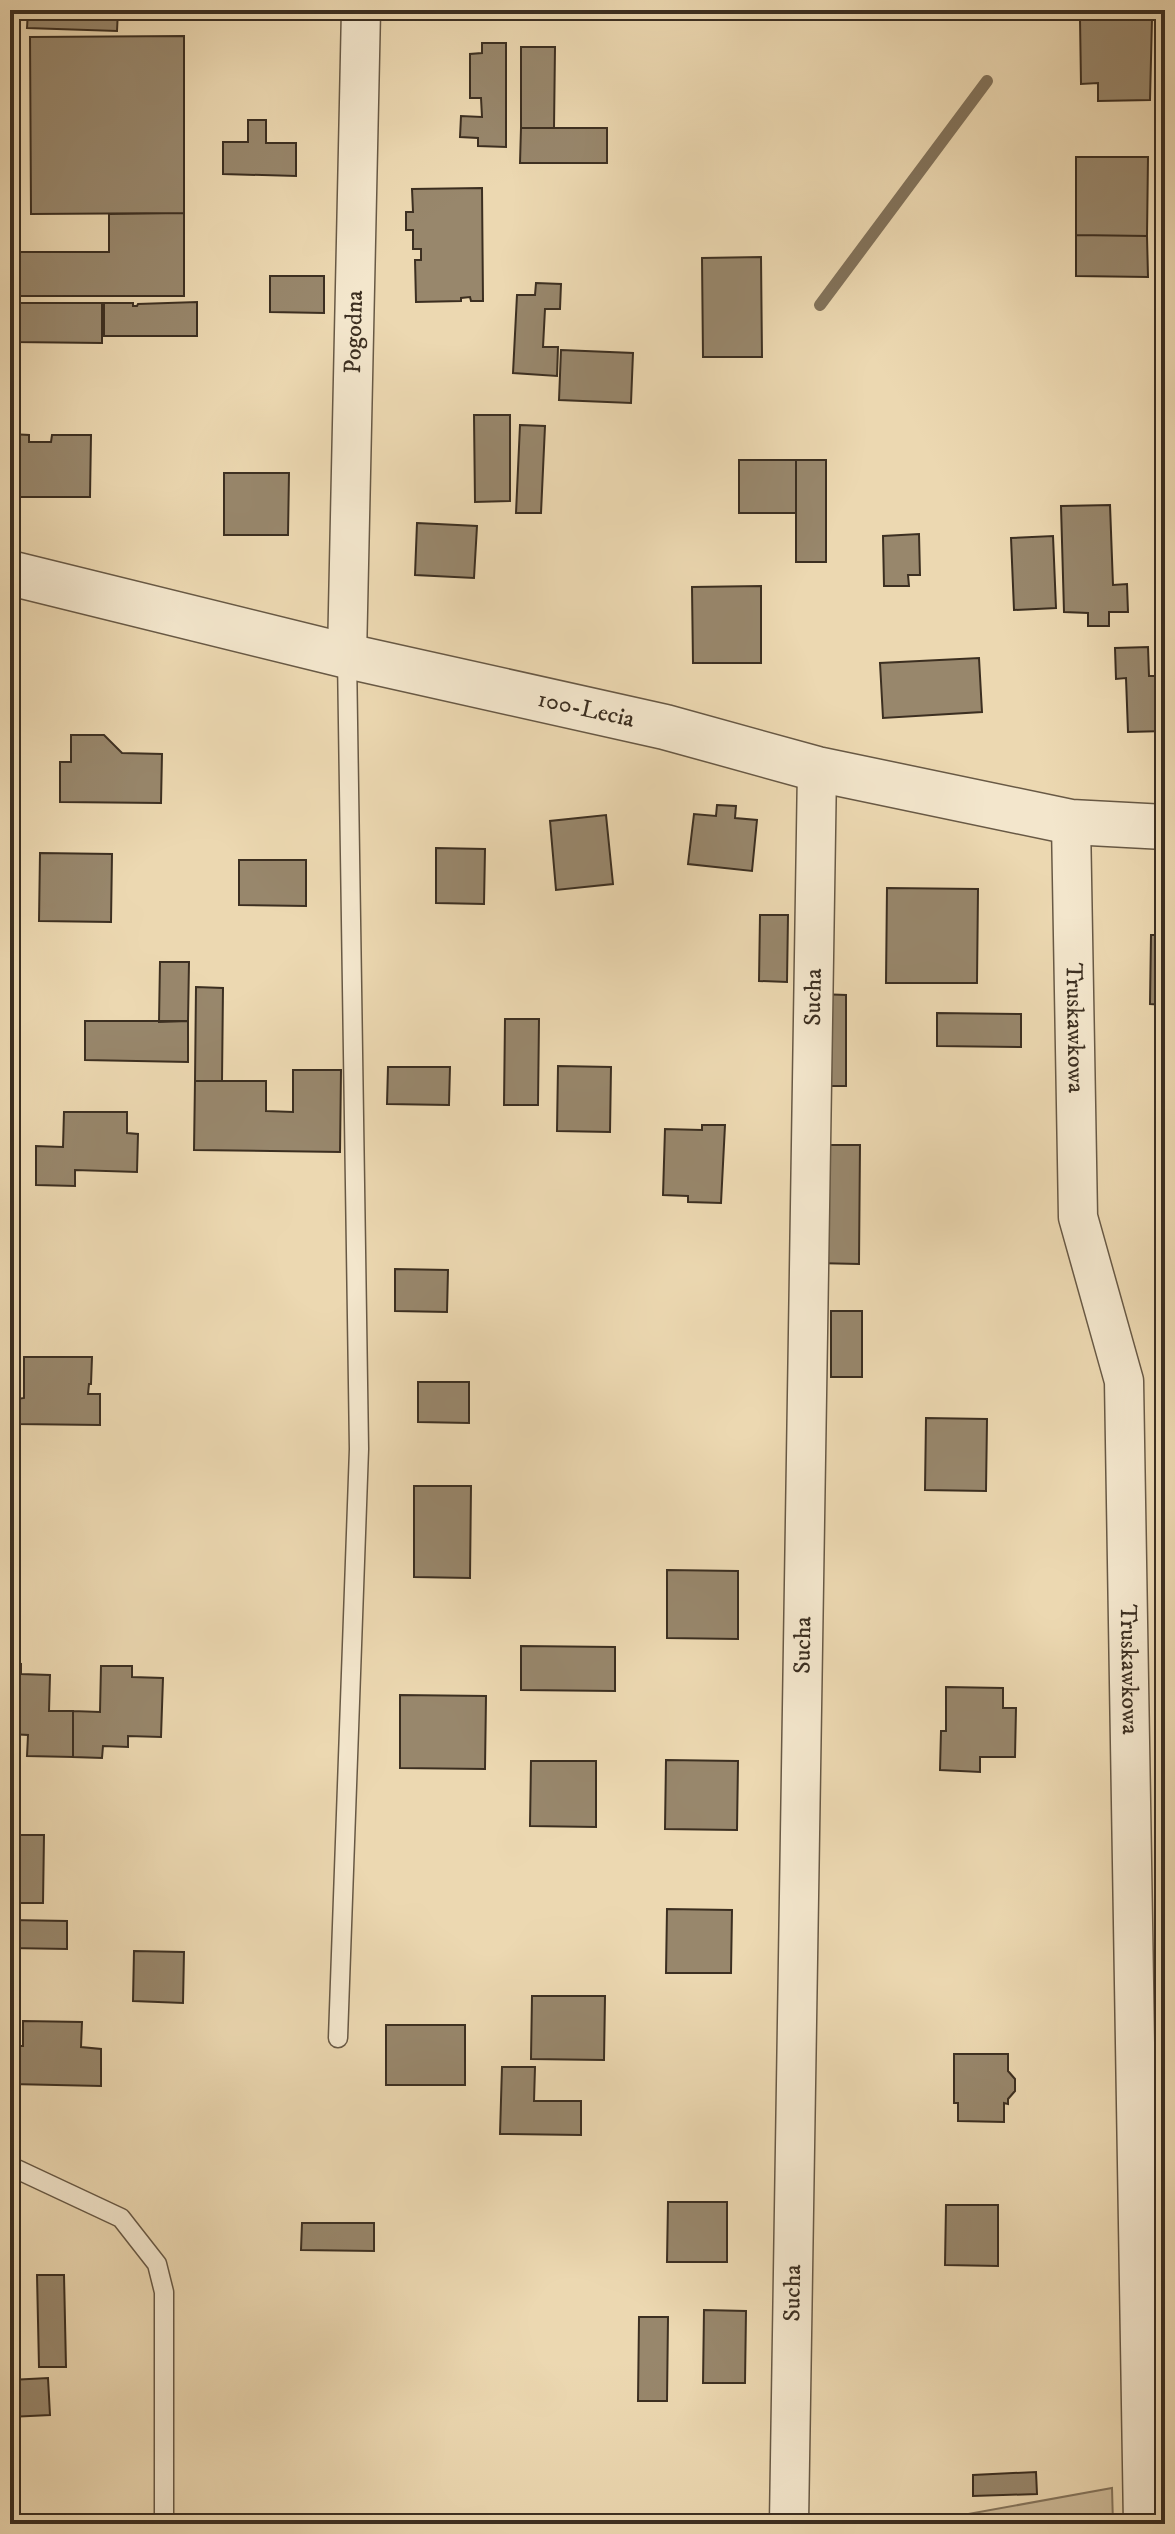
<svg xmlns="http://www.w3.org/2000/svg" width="1175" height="2534" font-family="'IM FELL DW Pica',serif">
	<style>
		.green { fill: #cebb99; stroke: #85755d; stroke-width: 2 }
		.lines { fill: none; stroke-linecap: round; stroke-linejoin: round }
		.stream { stroke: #82725a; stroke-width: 12 }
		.building { fill: #98876c; stroke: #3c2f21; stroke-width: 2 }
		.service-casing { stroke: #685945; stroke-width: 21 }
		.minor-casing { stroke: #685945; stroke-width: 41 }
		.tertiary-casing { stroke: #685945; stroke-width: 47 }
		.service { stroke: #f3e6cc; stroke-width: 18 }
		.minor { stroke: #f3e6cc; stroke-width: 38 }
		.tertiary { stroke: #f3e6cc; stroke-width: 44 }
		.labels { text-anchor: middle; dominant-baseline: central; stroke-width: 6; stroke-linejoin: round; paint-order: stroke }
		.street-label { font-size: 24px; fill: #3c2f21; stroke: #f3e6cc }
	</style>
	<rect width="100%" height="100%" fill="#ecd8b1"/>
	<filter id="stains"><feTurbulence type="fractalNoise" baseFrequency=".0025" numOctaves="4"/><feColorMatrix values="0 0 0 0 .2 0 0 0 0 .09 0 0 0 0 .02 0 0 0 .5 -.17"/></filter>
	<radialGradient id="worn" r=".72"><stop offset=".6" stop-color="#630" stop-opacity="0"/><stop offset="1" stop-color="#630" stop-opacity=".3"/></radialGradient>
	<path class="green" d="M1112 2488 1113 2524H913Z"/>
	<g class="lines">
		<path class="stream" d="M820 305 987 81"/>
	</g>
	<path class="building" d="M28 10H118L117 31 27 28Z
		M1110 13H1121L1127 19H1152L1150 100 1098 101V83L1081 84 1080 19H1104Z
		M184 36V213L31 214 30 37Z
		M482 43H506V147L478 146V138L460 137 461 116 482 117 481 98H470V54L482 53Z
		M521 47H555L554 128H521Z
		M248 120H266V143H296V176L223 174V142H248Z
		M521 128H607V163H520Z
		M1076 157H1148L1147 236 1076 235Z
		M482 188 483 301H471L470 297 461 298V301L416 302 415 260H421V249H413V230H406V212H413L412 189Z
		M184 213V296H10V252H109V214Z
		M1076 235 1147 236 1148 277 1076 276Z
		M761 257 762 357H703L702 258Z
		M270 276H324V313L270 312Z
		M536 283 561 284 560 309H545L543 347H558L557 376 513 373 517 295H535Z
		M197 302V336H104V303H133V306H137L138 304Z
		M13 303H102V343L13 342Z
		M561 350 633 353 631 403 559 400Z
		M474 415H510V501L475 502Z
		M520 425 545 426 541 513H516Z
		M10 434 29 435V442H51L52 435H91L90 497H10Z
		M739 460H796V513H739Z
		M796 460H826V562H796Z
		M224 473H289L288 535H224Z
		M1110 505 1113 585 1127 584 1128 612H1109V626H1088V613L1064 612 1061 506Z
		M417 523 477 526 474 578 415 575Z
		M919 534 920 575H908L909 586H884L883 536Z
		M1053 536 1056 608 1014 610 1011 538Z
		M761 586V663H693L692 587Z
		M1148 647 1149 676H1161L1160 654 1165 653V731L1128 732 1126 678 1116 679 1115 648Z
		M979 658 982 712 883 718 880 663Z
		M71 735H104L122 753 162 754 161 803 60 802V762H71Z
		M717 805 736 806 735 818 757 820 752 871 688 864 694 814 716 816Z
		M606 815 613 884 556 890 550 821Z
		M436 848 485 849 484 904 436 903Z
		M40 853 112 854 111 922 39 921Z
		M239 860H306V906L239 905Z
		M887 888 978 889 977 983H886Z
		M760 915H788L787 982 759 981Z
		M1151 935H1165V1005L1150 1004Z
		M160 962H189L188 1021 159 1022Z
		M196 987 223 988 222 1081H195Z
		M818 994 846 995V1086H818Z
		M937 1013 1021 1014V1047L937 1046Z
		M505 1019H539L538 1105H504Z
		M85 1021H188V1062L85 1060Z
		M558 1066 611 1067 610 1132 557 1131Z
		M388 1067H450L449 1105 387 1104Z
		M293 1070H341L340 1152 194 1150 195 1081H266V1111L293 1112Z
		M64 1112H127V1133L138 1134 137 1172 75 1170V1186L36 1185V1146L63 1147Z
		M702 1125H725L721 1203 688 1202V1196L663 1195 665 1129 702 1130Z
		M816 1145H860L859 1264 815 1263Z
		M395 1269 448 1270 447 1312 395 1311Z
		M831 1311H862V1377H831Z
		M24 1357H92L91 1384H89L88 1394H100V1425L16 1424 17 1399 24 1398Z
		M418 1382H469V1423L418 1422Z
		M926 1418 987 1419 986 1491 925 1490Z
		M414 1486H471L470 1578 414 1577Z
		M667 1570 738 1571V1639L667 1638Z
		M521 1646 615 1647V1691L521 1690Z
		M10 1663 21 1664V1674L50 1675 49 1711H73V1757L27 1756 28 1735 10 1734Z
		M101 1666H132V1677L163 1678 161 1737 128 1736V1747L103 1746 102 1758 73 1757V1711L100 1712Z
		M946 1687 1003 1688V1708H1016L1015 1757H980V1772L940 1770 941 1731H946Z
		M400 1695 486 1696 485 1769 400 1768Z
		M666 1760 738 1761 737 1830 665 1829Z
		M531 1761H596V1827L530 1826Z
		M20 1835H44L43 1903H10V1840L20 1841Z
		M667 1909 732 1910 731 1973H666Z
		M10 1920 67 1921V1949L10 1948Z
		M134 1951 184 1952 183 2003 133 2001Z
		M532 1996H605L604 2060 531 2059Z
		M23 2021 82 2022 81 2047 101 2049V2086L11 2084 12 2046H23Z
		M386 2025H465V2085H386Z
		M954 2054H1008V2071L1015 2079V2091L1008 2099V2104L1004 2103V2122L958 2121V2103H954Z
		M502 2067H535L534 2101H581V2135L500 2134Z
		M668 2202H727V2262H667Z
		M946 2205H998V2266L945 2265Z
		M302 2223H374V2251L301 2250Z
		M37 2275H64L66 2367H39Z
		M704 2310 746 2311 745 2383H703Z
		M639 2317H668L667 2401H638Z
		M48 2378 50 2415 10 2417V2380Z
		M1036 2472 1037 2494 973 2496V2475Z"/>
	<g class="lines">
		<defs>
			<path id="service" d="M338 2038 359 1449 347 656
				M10 2166 121 2218 157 2264 164 2292V2524"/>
			<g id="minor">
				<path id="s1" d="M347 656 361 10"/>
				<path id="s2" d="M1071 822 1078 1217 1124 1381 1143 2524"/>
				<path id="s3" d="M789 2523 817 769"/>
			</g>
			<g id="tertiary">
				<path id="s4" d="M10 573 347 656 665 727 817 769 1071 822 1165 827"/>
			</g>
		</defs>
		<use href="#service" class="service-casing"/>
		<use href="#minor" class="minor-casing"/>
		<use href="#tertiary" class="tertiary-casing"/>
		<use href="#service" class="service"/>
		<use href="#minor" class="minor"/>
		<use href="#tertiary" class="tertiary"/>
	</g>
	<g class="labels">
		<g class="street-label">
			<text stroke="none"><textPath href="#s1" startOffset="324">Pogodna</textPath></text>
			<text stroke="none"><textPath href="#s4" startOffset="592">100-Lecia</textPath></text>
			<text stroke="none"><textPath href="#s3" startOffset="1526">Sucha</textPath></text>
			<text stroke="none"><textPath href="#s2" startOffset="206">Truskawkowa</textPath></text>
			<text stroke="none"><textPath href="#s3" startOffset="878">Sucha</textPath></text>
			<text stroke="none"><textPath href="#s2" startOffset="854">Truskawkowa</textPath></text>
			<text stroke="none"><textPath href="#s3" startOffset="230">Sucha</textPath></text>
		</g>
	</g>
	<rect width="1175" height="2534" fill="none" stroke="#ecd8b1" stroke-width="40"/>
	<rect x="12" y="12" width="1151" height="2510" fill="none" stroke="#3c2f21" stroke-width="4"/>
	<rect x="20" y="20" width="1135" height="2494" fill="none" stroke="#3c2f21" stroke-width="2"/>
	<rect width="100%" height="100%" filter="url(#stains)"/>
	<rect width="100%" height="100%" fill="url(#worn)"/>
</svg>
